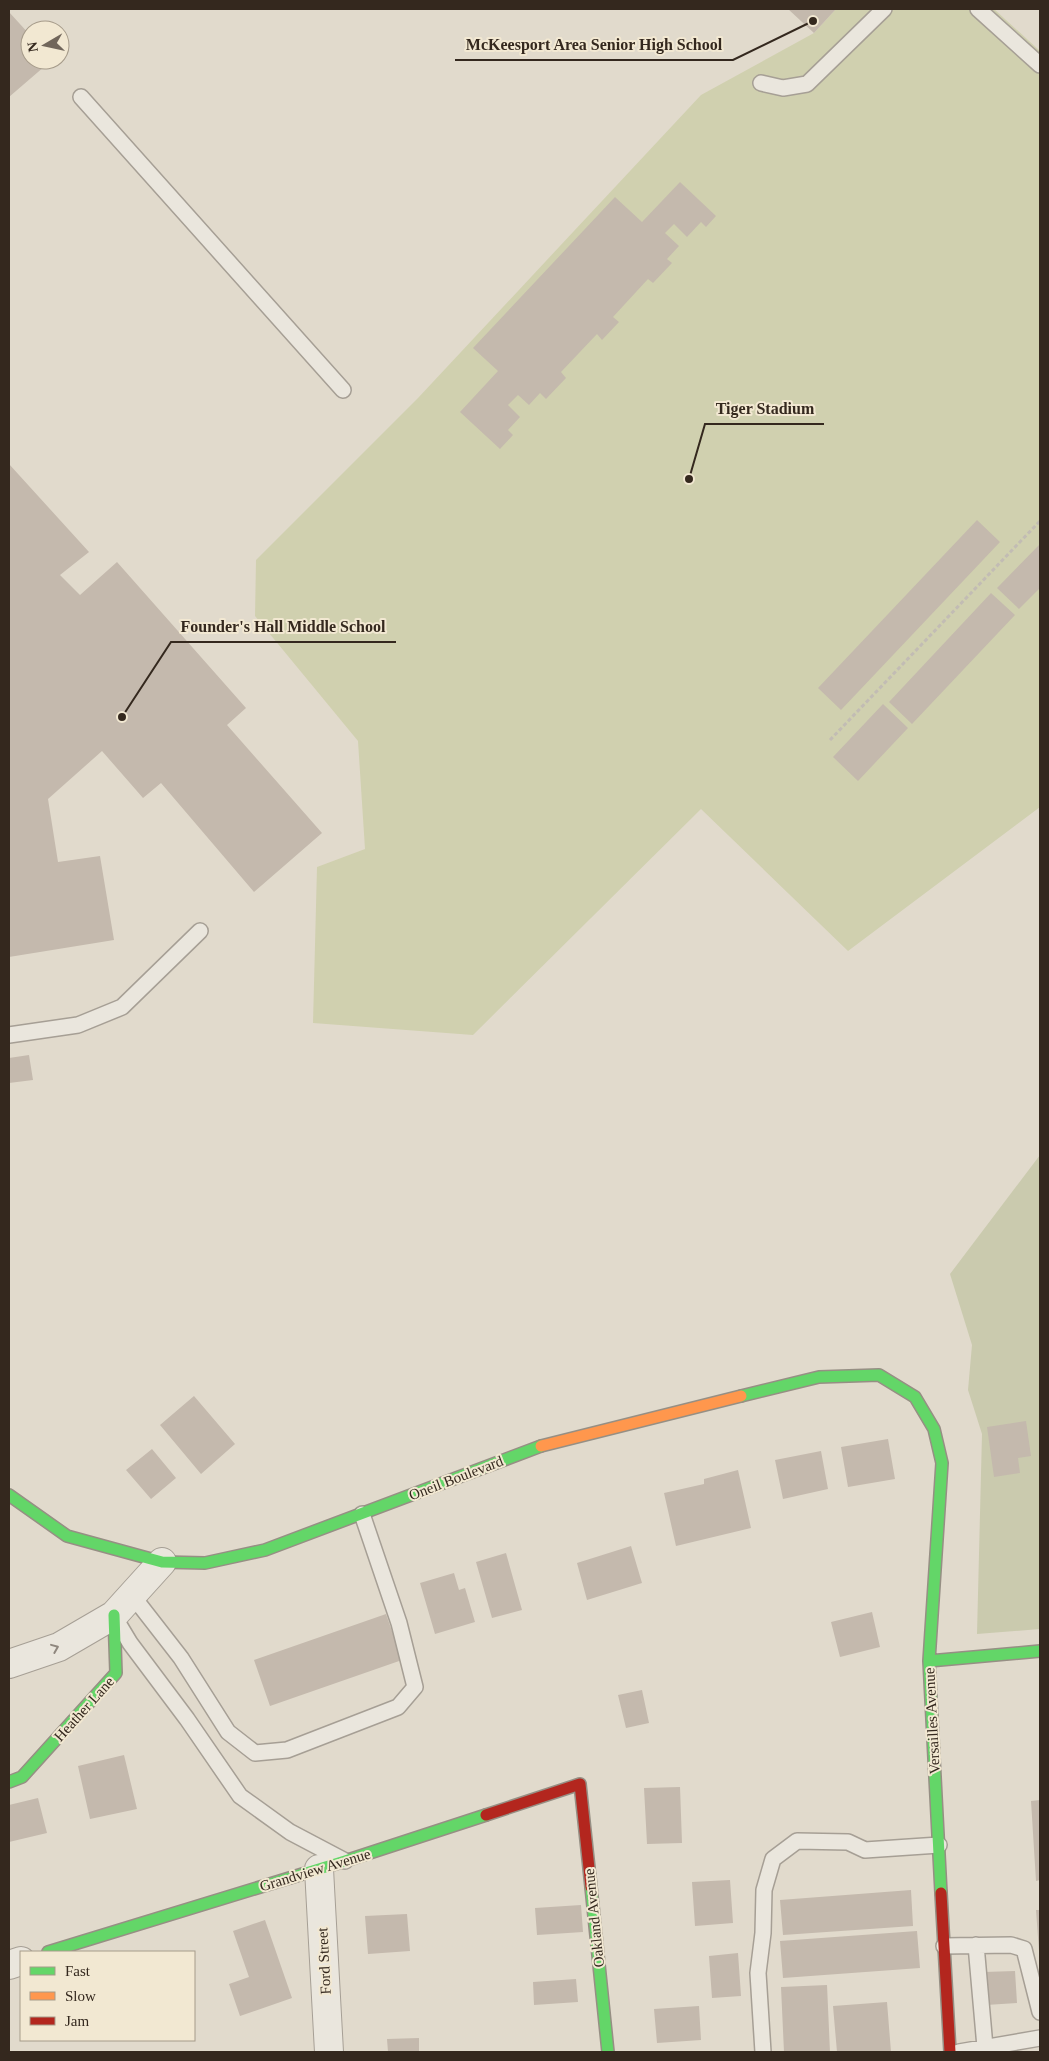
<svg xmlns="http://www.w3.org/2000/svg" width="1049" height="2061" font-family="'Times New Roman',serif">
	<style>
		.green { fill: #d0d0af }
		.cemetery { fill: #cacaae }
		.building { fill: #c4b9ad }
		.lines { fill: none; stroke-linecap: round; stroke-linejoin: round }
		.lane-casing { stroke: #a69f95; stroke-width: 18 }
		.street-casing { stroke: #a69f95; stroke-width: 30 }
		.fast-casing { stroke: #968f84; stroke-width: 14 }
		.slow-casing { stroke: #968f84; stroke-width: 14 }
		.jam-casing { stroke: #968f84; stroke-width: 14 }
		.path { stroke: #c2bcb4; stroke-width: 3; stroke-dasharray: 4 2.5; stroke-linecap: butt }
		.lane { stroke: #eae6dd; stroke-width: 15 }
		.street { stroke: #eae6dd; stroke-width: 28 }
		.fast { stroke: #63d668; stroke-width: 11 }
		.slow { stroke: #ff974d; stroke-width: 11 }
		.jam { stroke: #b3261e; stroke-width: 11 }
		.oneway { stroke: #8f877e }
		.labels { text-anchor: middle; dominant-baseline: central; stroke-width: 4; stroke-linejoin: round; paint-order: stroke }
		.street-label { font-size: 15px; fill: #34281e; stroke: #f2e8d2 }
		.leader { fill: none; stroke: #34281e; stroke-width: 2 }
		.callout-dot { fill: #34281e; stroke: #f2e8d2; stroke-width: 2 }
		.callout-label { font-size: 16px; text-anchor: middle; font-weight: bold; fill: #34281e; stroke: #f2e8d2; stroke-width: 4; stroke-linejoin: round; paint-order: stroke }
	</style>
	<rect width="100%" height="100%" fill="#e1dacc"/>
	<path class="green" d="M836 9H994L1040 51V807L848 951 701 809 473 1035 313 1023 317 867 365 849 358 741 255 616 256 560 418 398 701 95 814 33Z"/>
	<path class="cemetery" d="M1040 1155V1629L977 1634 982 1434 968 1390 972 1345 950 1274Z"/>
	<path class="building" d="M788 9H836L814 33Z
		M9 12 30 35V60H52L9 97Z
		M680 182 716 216 706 227 701 222 687 237 674 224 665 233 679 246 667 259 672 263 653 283 648 279 613 317 619 322 602 340 597 334 561 372 566 378 546 399 540 393 529 405 518 395 508 405 520 417 508 430 513 435 500 449 460 412 498 371 473 348 615 197 642 222Z
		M9 464 89 552 60 575 80 595 117 562 246 708 227 725 322 833 254 892 161 783 143 798 102 751 48 799 58 862 100 856 114 940 9 957Z
		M977 520 1000 542 841 710 818 688Z
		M1040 544V588L1019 609 997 588Z
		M991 593 1015 615 912 724 889 702Z
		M883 704 908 728 858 781 833 757Z
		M29 1055 33 1080 9 1083V1058Z
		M194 1396 235 1444 201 1474 160 1425Z
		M1026 1421 1031 1456 1018 1458 1020 1473 994 1477 987 1427Z
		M888 1439 895 1479 848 1487 841 1447Z
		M152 1449 176 1478 151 1499 126 1470Z
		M821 1451 828 1489 783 1499 775 1460Z
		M738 1470 751 1528 676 1546 664 1493 704 1484V1479Z
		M631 1546 642 1583 587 1600 577 1563Z
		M506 1553 522 1610 492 1618 476 1562Z
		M454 1573 459 1590 465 1588 475 1622 435 1634 420 1583Z
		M872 1612 880 1647 840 1657 831 1622Z
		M386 1614 402 1660 270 1706 254 1660Z
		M642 1690 649 1723 626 1728 618 1695Z
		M124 1755 137 1809 90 1819 78 1766Z
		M680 1787 682 1843 647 1844 644 1788Z
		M38 1798 47 1833 9 1842V1805Z
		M1040 1800V1880L1036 1881 1031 1801Z
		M730 1880 733 1923 695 1926 692 1882Z
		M911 1890 913 1926 783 1935 780 1900Z
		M581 1905 583 1932 537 1935 535 1908Z
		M1036 1910H1040V1951H1039Z
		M407 1914 410 1951 368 1954 365 1916Z
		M265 1920 292 1998 240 2016 229 1984 249 1977 233 1931Z
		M917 1931 920 1968 783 1978 780 1941Z
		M738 1953 741 1996 712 1998 709 1956Z
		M1015 1971 1017 2003 986 2005 984 1972Z
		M576 1979 578 2002 534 2005 533 1982Z
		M827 1985 830 2052H784L781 1987Z
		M887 2002 891 2052H837L833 2006Z
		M699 2006 701 2040 657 2043 654 2009Z
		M419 2038V2052H388L387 2039Z"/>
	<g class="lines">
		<defs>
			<path id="lane" d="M978 9 1040 65
				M761 83 783 88 807 84 884 9
				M81 97 343 390
				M9 1035 78 1025 122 1007 200 931
				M132 1595 181 1658 228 1732 255 1753 287 1750 398 1707 415 1687 399 1623 362 1514
				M118 1623 130 1643 187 1719 240 1796 290 1832 345 1861
				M976 1945 985 2047
				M944 1946 1011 1945 1024 1949 1040 2012
				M763 2052 758 1973 763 1933 764 1890 773 1859 797 1841 848 1842 865 1850 939 1845
				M959 2052 1040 2038"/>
			<path id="street" d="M9 1664 59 1647 114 1615 162 1562
				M319 1869 329 2052
				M9 1965 21 1961"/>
			<path id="fast" d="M741 1396 819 1377 879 1375 915 1397 934 1429 942 1463 929 1661 941 1893
				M9 1495 67 1536 162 1562 205 1563 265 1550 541 1446
				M929 1661 1040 1651
				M9 1782 22 1777 116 1673 114 1615
				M591 1887 608 2052
				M48 1952 345 1861 486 1815"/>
			<path id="slow" d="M541 1446 741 1396"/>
			<path id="jam" d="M486 1815 580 1784 591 1887
				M941 1893 950 2052"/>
		</defs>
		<use href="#lane" class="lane-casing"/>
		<use href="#street" class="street-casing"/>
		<use href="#fast" class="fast-casing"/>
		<use href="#slow" class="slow-casing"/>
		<use href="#jam" class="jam-casing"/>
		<path class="path" d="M830 740 1040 521"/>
		<use href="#lane" class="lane"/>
		<use href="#street" class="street"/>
		<use href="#fast" class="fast"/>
		<use href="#slow" class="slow"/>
		<use href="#jam" class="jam"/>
	</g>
	<defs><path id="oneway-chevron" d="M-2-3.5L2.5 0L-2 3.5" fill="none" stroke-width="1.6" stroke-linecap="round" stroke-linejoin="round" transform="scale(1.25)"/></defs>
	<use class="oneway" href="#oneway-chevron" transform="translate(55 1648) rotate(-22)"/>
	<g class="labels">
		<g class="street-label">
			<text transform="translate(456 1478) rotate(-21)">Oneil Boulevard</text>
			<text transform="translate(84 1709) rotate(-48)">Heather Lane</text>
			<text transform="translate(932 1721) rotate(-93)">Versailles Avenue</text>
			<text transform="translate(315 1870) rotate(-17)">Grandview Avenue</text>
			<text transform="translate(594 1918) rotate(-96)">Oakland Avenue</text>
			<text transform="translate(324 1961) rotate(-93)">Ford Street</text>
		</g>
	</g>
	<path class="leader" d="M813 21L733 60H455M689 479L705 424H824M122 717L171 642H396"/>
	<g class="callout-dot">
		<circle cx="813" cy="21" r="5"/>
		<circle cx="689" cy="479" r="5"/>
		<circle cx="122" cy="717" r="5"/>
	</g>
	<g class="callout-label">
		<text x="594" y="50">McKeesport Area Senior High School</text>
		<text x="765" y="414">Tiger Stadium</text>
		<text x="283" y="632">Founder's Hall Middle School</text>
	</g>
	<rect width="1049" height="2061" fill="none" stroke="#34281e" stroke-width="20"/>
	<rect x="20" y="1951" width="175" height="90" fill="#f2e8d2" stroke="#a69b8a"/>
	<rect x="30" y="1967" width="25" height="8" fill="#63d668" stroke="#a69b8a"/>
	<text x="65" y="1976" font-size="15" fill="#34281e">Fast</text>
	<rect x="30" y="1992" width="25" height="8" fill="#ff974d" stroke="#a69b8a"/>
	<text x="65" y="2001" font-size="15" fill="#34281e">Slow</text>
	<rect x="30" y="2017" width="25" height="8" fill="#b3261e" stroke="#a69b8a"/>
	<text x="65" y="2026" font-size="15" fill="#34281e">Jam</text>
	<g transform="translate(45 45) rotate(261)"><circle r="24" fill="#f2e8d2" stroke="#a69b8a"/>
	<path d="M0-4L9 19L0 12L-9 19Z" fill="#71665b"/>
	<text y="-8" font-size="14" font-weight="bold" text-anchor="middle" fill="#34281e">N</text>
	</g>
</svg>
